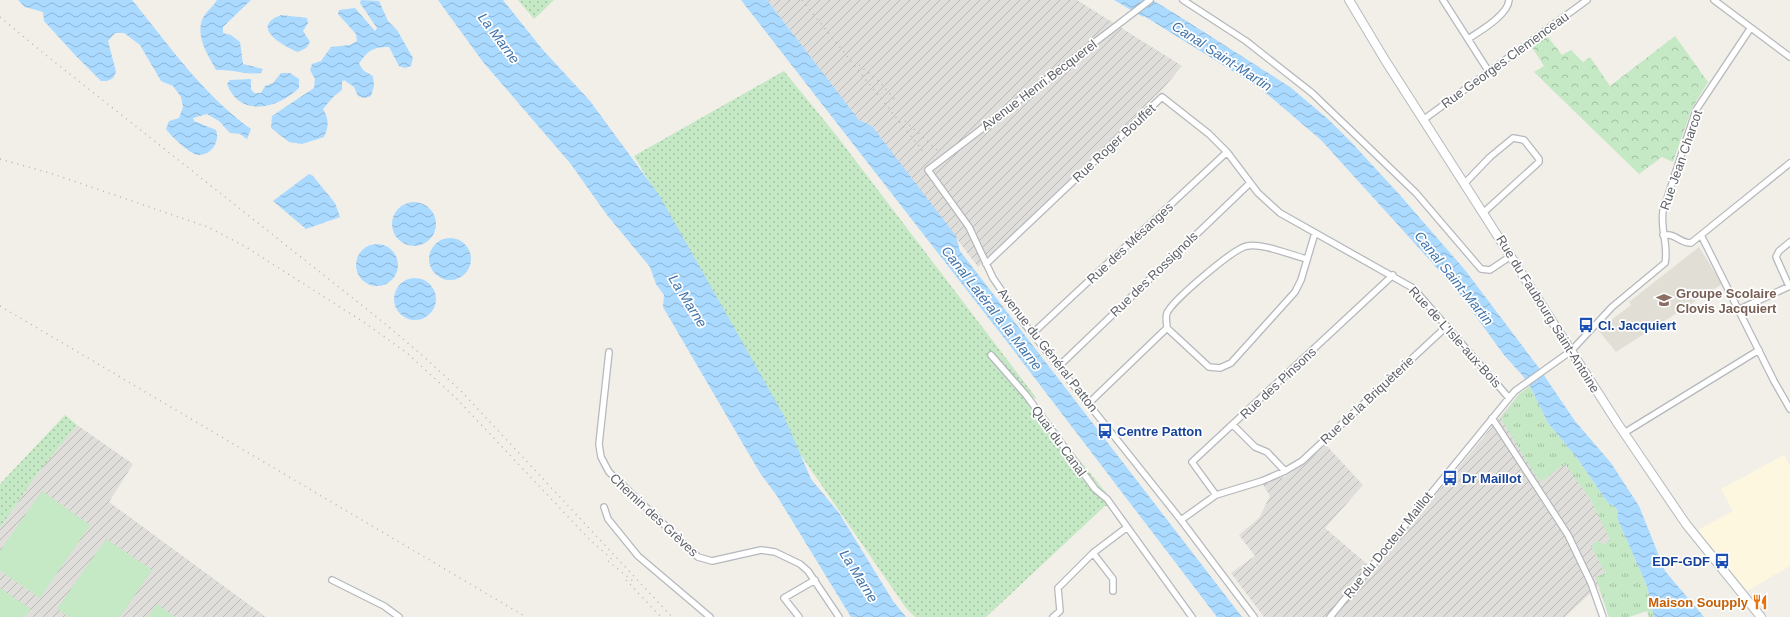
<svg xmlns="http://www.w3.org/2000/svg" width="1790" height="617" font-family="Helvetica,sans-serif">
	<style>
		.commercial { fill: #fef7e0 }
		.industrial { fill: url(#industrial-furrows) }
		.education { fill: #e1ded6 }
		.grass { fill: url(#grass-tufts) }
		.park { fill: url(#park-crowns) }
		.garden { fill: url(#garden-dots) }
		.pitch { fill: #c5e8c5 }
		.water { fill: url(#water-waves) }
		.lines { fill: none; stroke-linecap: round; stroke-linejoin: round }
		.street-casing { stroke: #b5b8bc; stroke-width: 8 }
		.secondary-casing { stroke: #b6babf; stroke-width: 10 }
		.street { stroke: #fff; stroke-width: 5.5 }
		.secondary { stroke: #fff; stroke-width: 8 }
		.rail { stroke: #b6b7b8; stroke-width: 1.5; stroke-dasharray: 1 5; stroke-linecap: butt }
		.labels { text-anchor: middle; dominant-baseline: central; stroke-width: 3.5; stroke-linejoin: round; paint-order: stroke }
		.street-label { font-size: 13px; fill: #5f6368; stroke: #fff }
		.education-label { font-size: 13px; font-weight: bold; fill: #785e54; stroke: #fff; text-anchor: start }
		.transit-label { font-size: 13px; font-weight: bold; fill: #164399; stroke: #fff; text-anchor: start }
		.food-label { font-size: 13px; font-weight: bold; fill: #c56008; stroke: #fff; text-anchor: end }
		.water-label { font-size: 14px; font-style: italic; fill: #4174aa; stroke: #fff }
	</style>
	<defs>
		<pattern id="industrial-furrows" width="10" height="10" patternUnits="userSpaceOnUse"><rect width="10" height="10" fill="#e0deda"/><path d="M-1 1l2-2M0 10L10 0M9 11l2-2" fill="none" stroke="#b9b8b5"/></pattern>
		<pattern id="grass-tufts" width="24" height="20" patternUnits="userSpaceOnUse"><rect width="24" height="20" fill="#c5e8c5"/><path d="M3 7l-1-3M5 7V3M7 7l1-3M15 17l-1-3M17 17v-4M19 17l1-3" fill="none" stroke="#a3c0a4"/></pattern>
		<pattern id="park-crowns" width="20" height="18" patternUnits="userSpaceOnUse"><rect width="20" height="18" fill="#c5e8c5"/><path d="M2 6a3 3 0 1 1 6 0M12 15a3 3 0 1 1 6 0" fill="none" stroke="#a3c0a4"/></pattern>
		<pattern id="garden-dots" width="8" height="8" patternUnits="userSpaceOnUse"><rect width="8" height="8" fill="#c5e8c5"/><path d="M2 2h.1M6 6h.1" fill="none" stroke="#a3c0a4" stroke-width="1.8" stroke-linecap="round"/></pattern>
		<pattern id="water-waves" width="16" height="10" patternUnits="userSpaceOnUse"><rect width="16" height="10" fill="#aadaff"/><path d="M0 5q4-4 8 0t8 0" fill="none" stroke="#8eb4d2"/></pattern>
	</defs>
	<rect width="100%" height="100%" fill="#f1efe8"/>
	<path class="commercial" d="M1784 455 1790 466V566L1747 591 1698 530 1733 511 1721 489Z"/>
	<path class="industrial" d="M767 0H1077L1182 66 1160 92 978 267 872 126 859 120Z
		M1519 394 1591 500 1603 524 1610 540 1623 617H1609L1598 586 1565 617H1264L1231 573 1255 556 1239 535 1259 518 1270 496 1262 483 1284 477 1305 464 1326 445 1363 485 1325 528 1374 570Z
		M77 425 133 464 109 502 266 617H0V528L37 474Z"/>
	<path class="education" d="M1699 247 1722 284 1616 352 1598 330 1631 305 1629 302Z"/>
	<path class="grass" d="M1530 386 1548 423 1577 458 1608 503 1614 506 1618 511 1617 518 1647 586 1654 617H1649L1647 611 1629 617H1609L1596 577 1605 573 1591 546 1598 540 1603 545 1610 540 1591 500 1565 464 1540 482 1501 419 1519 394Z"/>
	<path class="park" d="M1547 36 1562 55 1571 50 1583 62 1590 57 1610 86 1675 36 1708 82 1692 108 1673 162 1662 157 1639 174 1534 72 1544 66 1532 47Z"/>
	<path class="garden" d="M518 0H554L534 19Z
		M784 71 836 135 1037 399 1027 396 1116 505 1105 506 986 617H915L906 608 796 448 659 198 634 156Z
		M65 415 77 425 37 474 0 528V484Z"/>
	<path class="pitch" d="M42 491 90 525 40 598 0 571V551Z
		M106 539 152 570 120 617H69L57 609Z
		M0 588 31 609 25 617H0Z
		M157 604 175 617H148Z"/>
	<path class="water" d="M18 0H132C169 45 203 95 251 129L247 139 240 134 230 133 219 121 207 114 193 118 194 121 216 130C220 140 213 154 200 155 191 156 171 136 166 129L169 121 179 118 183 107 181 97 173 86 161 81 140 45 124 33H115L108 41 116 72 113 78 107 81H101L76 56 44 21 43 12 25 7Z
		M217 0H251L223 27V33L231 35 240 42 243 64 263 69 261 73C246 75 232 69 216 70 208 55 196 38 202 20 205 12 213 7 217 0Z
		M361 0 379 1 388 21 397 30 413 58 411 66 405 68 399 66 389 47C375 46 366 51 359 64L364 71 373 76 374 86 371 96 365 98 358 96 354 87 344 80 342 82V90L334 96 323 109C329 119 329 126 324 137L302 144 289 142 271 128 272 116 314 88 315 79 310 70 312 64 321 61 331 47 350 45 357 41 356 34 338 14 339 10 355 8 375 31 377 28 360 3Z
		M438 0H503L543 50 590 101 659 195 783 414 811 479 839 513 893 601 906 617H851L777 496 760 473 663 307 664 295 656 284 650 267 607 215 570 163 483 62Z
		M741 0H767L859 120 872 126 956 236 960 251 1242 617H1217L1008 343Z
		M1114 0H1152L1174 13 1290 87 1328 119 1352 143 1399 194 1465 270 1539 368 1575 421 1611 463 1639 506 1665 571 1704 617H1654L1647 586 1617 518 1618 511 1614 506 1608 503 1577 458 1548 423 1530 386 1523 376 1504 355 1456 289 1321 140 1260 88 1144 16 1143 17Z
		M281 15 307 18 308 23 303 31 310 42 306 48 298 52C283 46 249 27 281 15Z
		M281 73H290L299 79V88C277 109 240 118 227 84L230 80 251 79V89L254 93H261L265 86 273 83Z
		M309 174 313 176 335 203 340 217 306 229 273 201Z
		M392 224a22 22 0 1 1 44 0a22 22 0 1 1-44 0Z
		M429 259a21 21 0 1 1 42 0a21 21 0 1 1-42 0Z
		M356 265a21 21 0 1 1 42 0a21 21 0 1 1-42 0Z
		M394 299a21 21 0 1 1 42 0a21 21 0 1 1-42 0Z"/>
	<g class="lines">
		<defs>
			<path id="street" d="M1150 0 928 170 969 227 993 278 1023 322 1181 520 1254 617
				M1183 0 1246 41 1312 93 1416 193 1481 269 1490 270 1511 256
				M1443 0 1489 72
				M1714 0 1790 57
				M1468 39C1480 31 1508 15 1509 0
				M1423 120 1587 0
				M1464 184 1490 157 1513 138 1524 140 1539 159V162L1483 213
				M1663 235C1676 233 1679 243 1691 243L1790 163
				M1701 235 1774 381 1790 409
				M986 264 1162 97 1209 134 1227 152 1258 193 1280 213 1413 288 1509 398
				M1789 286 1776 257 1779 251 1790 242
				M1740 309 1790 286
				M1167 328C1167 323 1165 317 1167 313 1172 301 1234 248 1247 246 1263 243 1290 255 1307 259
				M1033 333 1227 152
				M609 352 599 444 601 457 609 472 698 557 712 561 761 550 775 552 800 564 808 571 839 617
				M991 355 1026 395 1095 489 1107 499 1192 617
				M1059 366 1250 183
				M1089 403 1167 328 1209 367 1220 368 1231 363 1295 292 1301 280 1315 233
				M1492 418 1568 535 1591 583 1603 617
				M1233 425 1255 447 1267 452 1285 471
				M1624 433 1759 350
				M1216 495 1192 462 1393 275
				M604 507 608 519 638 556 710 617
				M1181 520 1216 495 1262 481 1285 471 1302 461 1447 326
				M1093 553 1113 579V591
				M332 580 384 606 399 617
				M799 617 784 598 815 580
				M1053 617 1060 611 1058 588 1093 553 1126 528
				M1330 617 1509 398 1515 391 1571 351 1612 307 1665 263C1669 247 1660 229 1663 211L1696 110 1750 29"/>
			<path id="secondary" d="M1349 0 1385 60 1618 424 1686 524 1761 617"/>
		</defs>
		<use href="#street" class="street-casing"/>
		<use href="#secondary" class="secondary-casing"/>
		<use href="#street" class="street"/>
		<use href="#secondary" class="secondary"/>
		<path class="rail" d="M802 0 926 155
			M0 17 42 52 383 322 423 356 461 391 672 617
			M859 65 879 81 894 99
			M905 121 939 152
			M0 159 53 174 208 227 246 247 365 323 407 353 456 398 590 540 615 562
			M0 306 526 617
			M608 561 633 581
			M626 580 661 617"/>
	</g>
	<defs>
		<symbol id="school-bare" viewBox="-9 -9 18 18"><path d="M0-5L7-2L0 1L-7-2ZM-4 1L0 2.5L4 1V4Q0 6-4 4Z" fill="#8d6e63" stroke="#fff" stroke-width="2.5" paint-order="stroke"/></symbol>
		<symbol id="bus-bare" viewBox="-9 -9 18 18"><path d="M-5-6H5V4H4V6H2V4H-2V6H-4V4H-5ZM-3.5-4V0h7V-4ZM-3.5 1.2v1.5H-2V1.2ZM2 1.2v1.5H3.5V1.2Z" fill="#1a4fb4" stroke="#fff" stroke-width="2.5" paint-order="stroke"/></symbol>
		<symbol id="restaurant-bare" viewBox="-9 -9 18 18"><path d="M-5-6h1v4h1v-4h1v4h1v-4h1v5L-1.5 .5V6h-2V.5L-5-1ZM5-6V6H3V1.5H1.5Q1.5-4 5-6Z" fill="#e8710a" stroke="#fff" stroke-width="2.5" paint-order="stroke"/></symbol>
	</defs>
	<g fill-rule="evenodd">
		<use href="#school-bare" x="1653" y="289" width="22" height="22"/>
		<use href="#bus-bare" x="1575" y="314" width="22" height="22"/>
		<use href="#bus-bare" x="1094" y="420" width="22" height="22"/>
		<use href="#bus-bare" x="1439" y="467" width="22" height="22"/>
		<use href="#bus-bare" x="1711" y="550" width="22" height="22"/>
		<use href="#restaurant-bare" x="1749" y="591" width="22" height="22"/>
	</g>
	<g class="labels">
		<g class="street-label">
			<text transform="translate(1505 60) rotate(-36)">Rue Georges Clemenceau</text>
			<text transform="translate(1039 85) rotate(-37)">Avenue Henri Becquerel</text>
			<text transform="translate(1114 143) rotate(-43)">Rue Roger Bouffet</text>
			<text transform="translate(1681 160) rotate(-71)">Rue Jean Charcot</text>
			<text transform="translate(1130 243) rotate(-43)">Rue des Mésanges</text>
			<text transform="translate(1154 274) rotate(-44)">Rue des Rossignols</text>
			<text transform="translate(1548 314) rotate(58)">Rue du Faubourg Saint-Antoine</text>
			<text transform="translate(1455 337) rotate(48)">Rue de L'Isle-aux-Bois</text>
			<text transform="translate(1048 350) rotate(52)">Avenue du Général Patton</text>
			<text transform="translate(1278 383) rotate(-43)">Rue des Pinsons</text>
			<text transform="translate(1367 400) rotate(-43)">Rue de la Briquèterie</text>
			<text transform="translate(1059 441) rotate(54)">Quai du Canal</text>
			<text transform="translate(654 515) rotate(43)">Chemin des Grèves</text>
			<text transform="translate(1388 545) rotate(-51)">Rue du Docteur Maillot</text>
		</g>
		<g class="education-label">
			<text x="1676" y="293">Groupe Scolaire<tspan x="1676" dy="15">Clovis Jacquiert</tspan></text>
		</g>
		<g class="transit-label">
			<text x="1598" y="325">Cl. Jacquiert</text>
			<text x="1117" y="431">Centre Patton</text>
			<text x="1462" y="478">Dr Maillot</text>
			<text x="1710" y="561" text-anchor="end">EDF-GDF</text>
		</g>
		<g class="food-label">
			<text x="1748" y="602">Maison Soupply</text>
		</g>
		<g class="water-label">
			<text transform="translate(499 38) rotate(53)">La Marne</text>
			<text transform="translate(1222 56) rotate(33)">Canal Saint-Martin</text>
			<text transform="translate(1454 278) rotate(51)">Canal Saint-Martin</text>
			<text transform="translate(688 301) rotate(58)">La Marne</text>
			<text transform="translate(992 308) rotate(52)">Canal Latéral à la Marne</text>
			<text transform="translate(859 576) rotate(58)">La Marne</text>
		</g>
	</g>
</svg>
